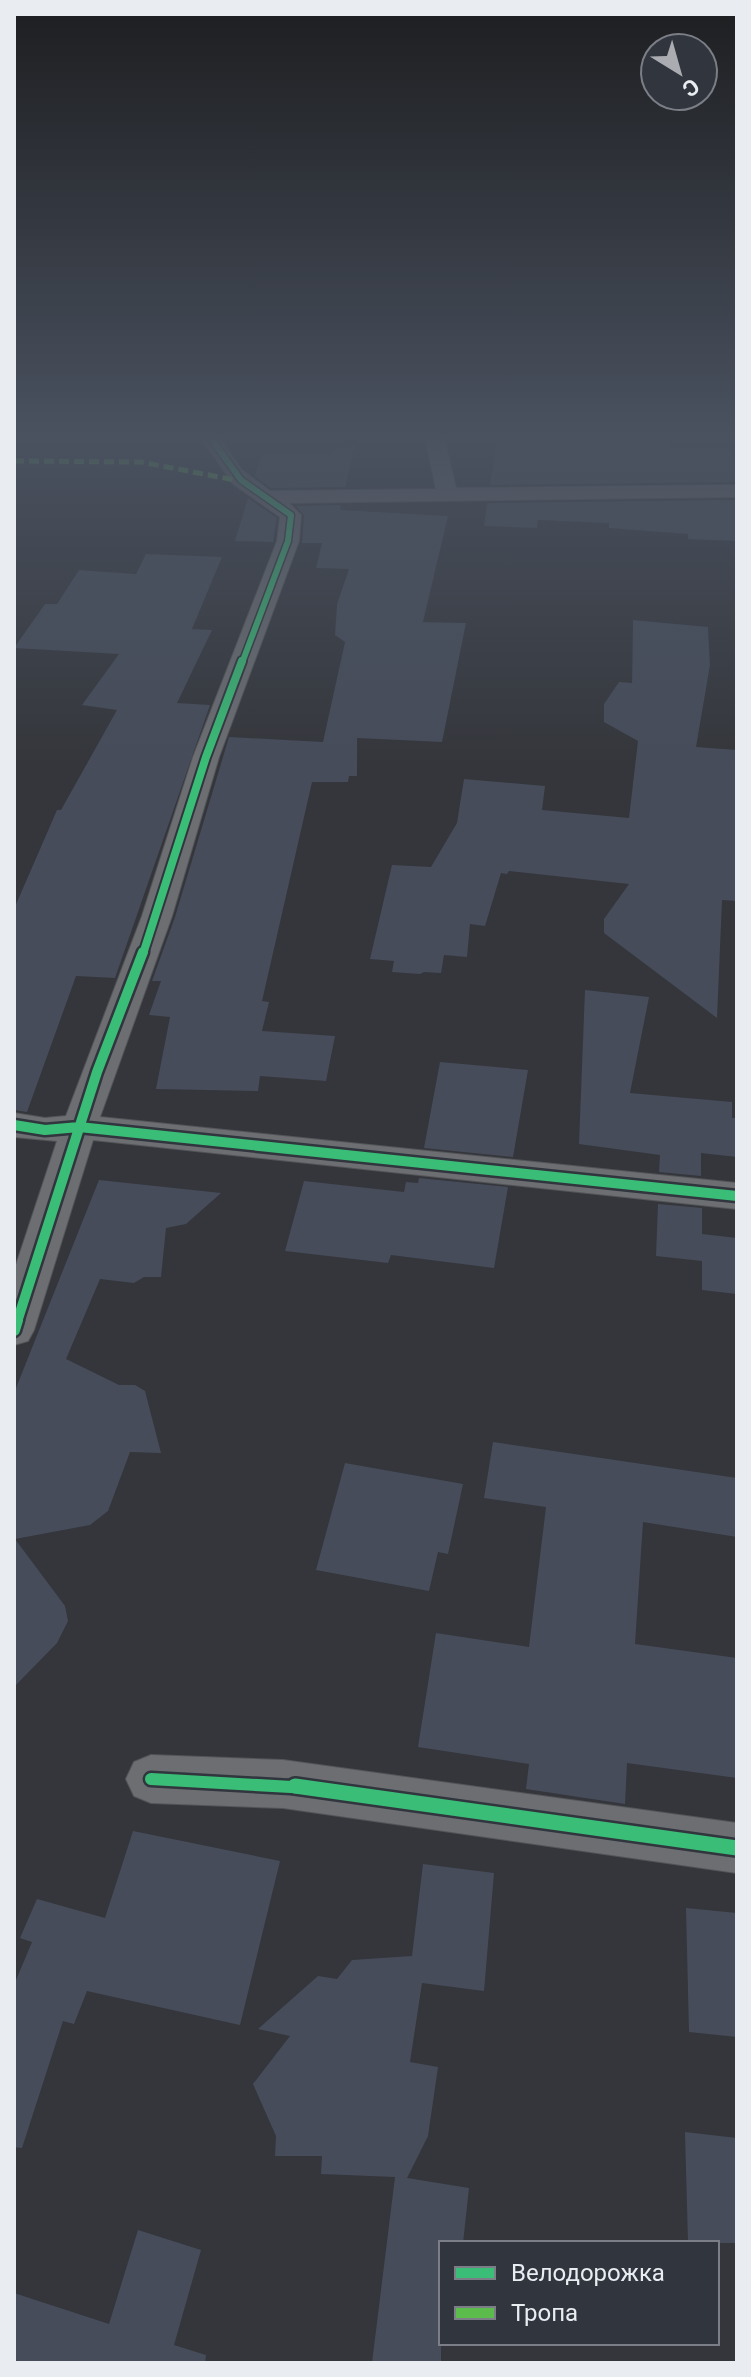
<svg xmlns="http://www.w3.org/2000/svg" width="751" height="2377" font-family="Roboto,sans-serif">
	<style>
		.building { fill: #464c5a }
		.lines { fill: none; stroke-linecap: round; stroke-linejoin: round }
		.street-casing { stroke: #525458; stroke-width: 2 }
		.street { fill: #6c6e72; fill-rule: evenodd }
		.quiet { stroke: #5cbc4b; stroke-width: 5; stroke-dasharray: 10 5; stroke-linecap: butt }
		.cycleway-far4-casing { stroke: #31353e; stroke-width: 9 }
		.cycleway-far3-casing { stroke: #31353e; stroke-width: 12 }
		.cycleway-far2-casing { stroke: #31353e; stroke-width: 15 }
		.cycleway-far1-casing { stroke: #31353e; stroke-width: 17 }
		.cycleway-casing { stroke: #31353e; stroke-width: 20 }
		.cycleway-far4 { stroke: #3abd76; stroke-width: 6 }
		.cycleway-far3 { stroke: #3abd76; stroke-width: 8 }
		.cycleway-far2 { stroke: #3abd76; stroke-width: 10 }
		.cycleway-far1 { stroke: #3abd76; stroke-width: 12 }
		.cycleway { stroke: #3abd76; stroke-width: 15 }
	</style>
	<rect width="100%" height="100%" fill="#34363b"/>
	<path class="building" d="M493 433H666L671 449 729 448 737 466V482L490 485 496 443Z
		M355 445 345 487 271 488 255 476 262 454 325 453Z
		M248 498 277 518 273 542 235 541Z
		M737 500V541L688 539V534L609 528V523L538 520 537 528 484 526 487 503Z
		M341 505 340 510 448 516 423 622 466 623 442 742 357 738V776H349L348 782H312L262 1001 269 1002 262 1031 335 1036 326 1081 260 1076 258 1091 156 1089 170 1017 149 1015 161 981H152L175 917 229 737 323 742 345 642 335 635 337 604 349 569 316 568 322 543H302L304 515 296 506Z
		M146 554 222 557 192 629 212 630 177 703 210 705 115 978 76 976 27 1112 14 1110V909L57 810H61L117 710 82 705 119 654 14 648 45 604H57L79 570 136 574Z
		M633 620 708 627 710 665 696 747 737 750V901L722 900 717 1018 604 933V919L629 884 509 871 507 874 501 873 485 926 470 924 467 957 444 955 441 973 424 972 420 974 392 972 394 961 370 959 392 865 431 867 457 823 464 779 545 786 542 810 629 818 638 741 604 722V704L619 682 632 683Z
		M585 990 649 997 630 1093 732 1102V1118H737V1157L701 1153V1176L659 1172 660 1155 579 1144Z
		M440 1062 528 1070 513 1157 424 1148Z
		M419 1178 508 1187 494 1268 391 1255 388 1263 285 1251 304 1181 404 1192 406 1182 418 1183Z
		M99 1180 221 1193 186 1224 166 1228 161 1277H144L134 1283 100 1279 66 1359 119 1385H135L145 1391 161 1453 130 1452 108 1511 90 1525 15 1539 65 1606 68 1621 57 1643 14 1687V1393Z
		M658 1204 702 1208V1234L737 1238V1294L702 1290V1261L656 1256Z
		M493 1442 737 1478V1537L643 1522 635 1644 737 1658V1778L627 1763 625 1804 526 1789 529 1764 418 1747 436 1633 529 1647 546 1507 484 1498Z
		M345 1463 463 1484 448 1554 438 1552 429 1591 316 1570Z
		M133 1831 280 1861 240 2025 87 1991 74 2024 63 2021 22 2148 14 2147V1985L32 1942 20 1938 37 1899 105 1918Z
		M423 1864 494 1873 484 1991 422 1983 410 2062 438 2067 428 2136 407 2178 469 2188 463 2243H441V2363H372L395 2177 321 2174 322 2156H275L276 2136 253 2084 290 2036 258 2029 318 1976 337 1979 352 1960 412 1956Z
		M686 1908 737 1913V2037L689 2032Z
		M685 2132 737 2138V2243H688Z
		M138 2230 201 2250 174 2345 206 2355 205 2363H14V2293L109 2324Z"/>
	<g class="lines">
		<defs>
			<path id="street" d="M197 433H216L242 470 270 491 436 489 424 433H443L456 488 737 485V497L289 503 301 515 299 541 219 757 172 916 100 1117 737 1183V1209L93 1140 34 1330 28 1341 14 1345V1271L57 1141 14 1137V1113L45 1118 66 1116 142 916 193 757 277 541 280 517 233 484Z
				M151 1755 283 1760 737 1823V1873L283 1808 151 1803 134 1796 126 1779 134 1762Z"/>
		</defs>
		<use href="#street" class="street-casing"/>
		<use href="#street" class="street"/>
		<path class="quiet" d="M14 461 141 462 240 481"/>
		<defs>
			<path id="cycleway-far4" d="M207 433 241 480 291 515 288 541 242 663"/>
			<path id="cycleway-far3" d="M143 954 206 757 242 661"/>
			<path id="cycleway-far2" d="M14 1125 45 1130 79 1127 737 1196
				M17 1322 97 1072 143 952"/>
			<path id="cycleway-far1" d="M14 1330 17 1320
				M151 1779 309 1788"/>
			<path id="cycleway" d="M295 1786 737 1848"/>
		</defs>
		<use href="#cycleway-far4" class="cycleway-far4-casing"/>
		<use href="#cycleway-far3" class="cycleway-far3-casing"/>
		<use href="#cycleway-far2" class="cycleway-far2-casing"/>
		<use href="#cycleway-far1" class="cycleway-far1-casing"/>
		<use href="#cycleway" class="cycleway-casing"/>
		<use href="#cycleway-far4" class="cycleway-far4"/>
		<use href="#cycleway-far3" class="cycleway-far3"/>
		<use href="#cycleway-far2" class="cycleway-far2"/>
		<use href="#cycleway-far1" class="cycleway-far1"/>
		<use href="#cycleway" class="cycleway"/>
	</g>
	<linearGradient id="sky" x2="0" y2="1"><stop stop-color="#1d1e20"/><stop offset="0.57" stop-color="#4a5260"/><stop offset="1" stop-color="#4a5260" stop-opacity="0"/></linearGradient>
	<rect width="751" height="765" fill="url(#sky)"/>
	<rect width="751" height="2377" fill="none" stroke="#e9ecf1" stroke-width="32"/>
	<rect x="439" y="2241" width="280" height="104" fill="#31353e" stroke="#7b7e86" stroke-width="2"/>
	<rect x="455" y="2267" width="40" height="12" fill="#3abd76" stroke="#7b7e86" stroke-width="2"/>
	<text x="511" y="2281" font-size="24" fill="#e9ecf1">Велодорожка</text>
	<rect x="455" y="2307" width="40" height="12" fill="#5cbc4b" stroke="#7b7e86" stroke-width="2"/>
	<text x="511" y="2321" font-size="24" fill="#e9ecf1">Тропа</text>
	<g transform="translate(679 72) rotate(143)"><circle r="38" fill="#31353e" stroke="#7b7e86" stroke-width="2"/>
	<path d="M0-6L14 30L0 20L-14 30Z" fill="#aaacb1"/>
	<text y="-12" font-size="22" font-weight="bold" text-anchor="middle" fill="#e9ecf1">С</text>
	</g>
</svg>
